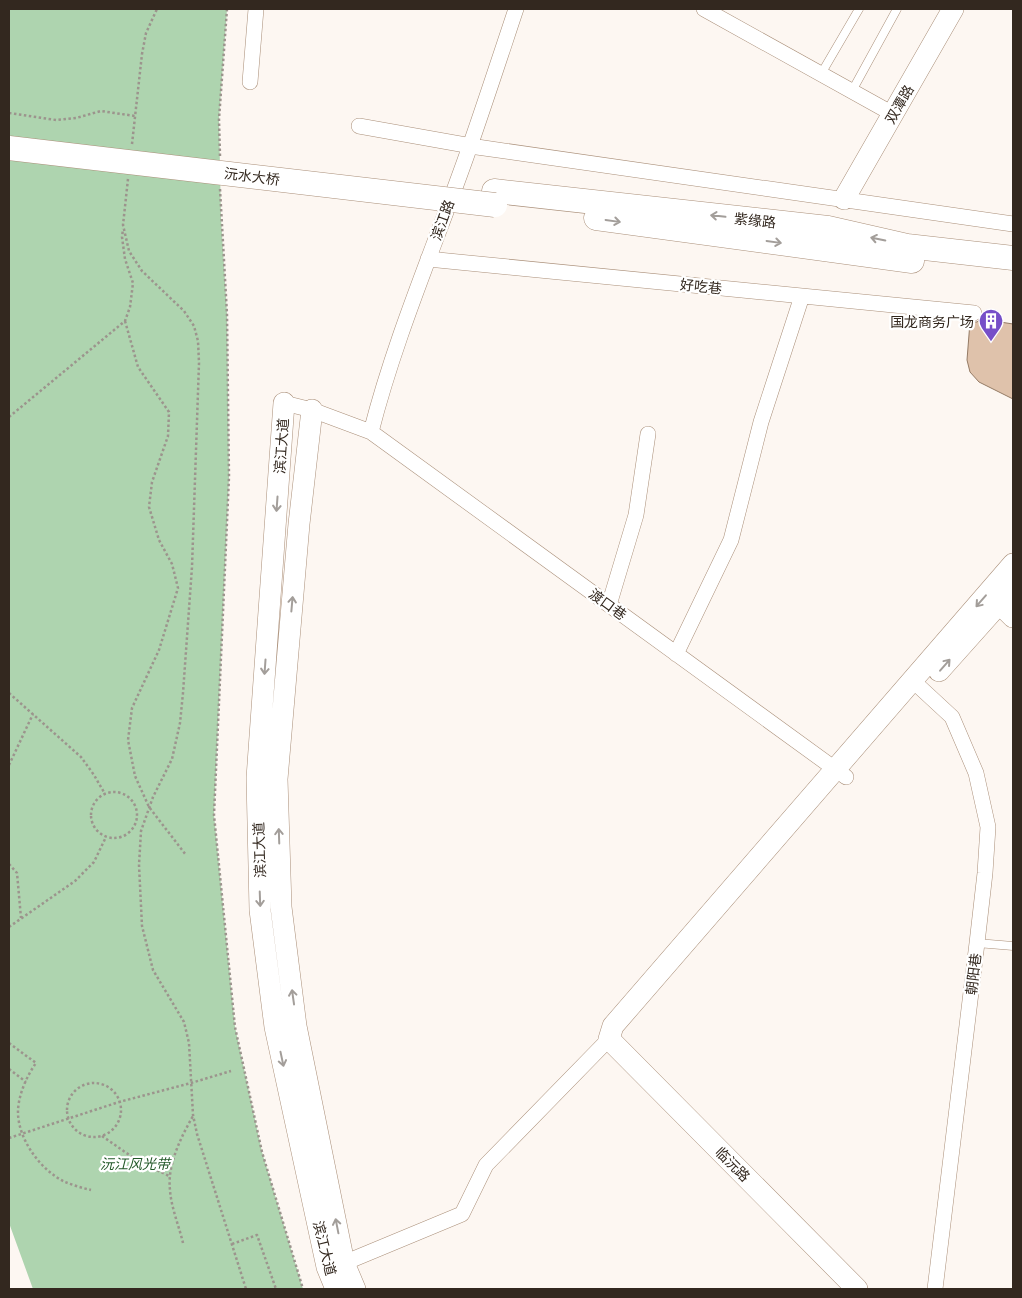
<svg xmlns="http://www.w3.org/2000/svg" width="1022" height="1298" font-family="'PT Serif','Noto Sans SC',serif">
	<style>
		.green { fill: #aed4af }
		.building { fill: #dfc2ab; stroke: #957b65 }
		.lines { fill: none; stroke-linecap: round; stroke-linejoin: round }
		.lane-casing { stroke: #aa8f79; stroke-width: 9 }
		.street-casing { stroke: #aa8f79; stroke-width: 16 }
		.secondary-casing { stroke: #aa8f79; stroke-width: 22 }
		.primary-casing { stroke: #aa8f79; stroke-width: 25 }
		.path { stroke: #9c948d; stroke-width: 2.5; stroke-dasharray: 2.5 2.5; stroke-linecap: butt }
		.lane { stroke: #fff; stroke-width: 8 }
		.street { stroke: #fff; stroke-width: 15 }
		.secondary { stroke: #fff; stroke-width: 21 }
		.primary { stroke: #fff; stroke-width: 24 }
		.primary-bridge-casing { stroke: #aa8f79; stroke-width: 25; stroke-linecap: butt }
		.primary-bridge { stroke: #fff; stroke-width: 24 }
		.oneway { stroke: #a39e9a }
		.labels { text-anchor: middle; dominant-baseline: central; stroke-width: 4.5; stroke-linejoin: round; paint-order: stroke }
		.street-label { font-size: 14px; fill: #33281f; stroke: #fff }
		.poi-label { font-size: 14px; fill: #33281f; stroke: #fff; text-anchor: end }
		.park-label { font-size: 14px; font-style: italic; fill: #225828; stroke: #fff }
	</style>
	<rect width="100%" height="100%" fill="#fdf7f2"/>
	<path class="green" d="M9 9H227L219 119 221 218 227 314 229 477 214 815 235 1027 262 1152 303 1289H33L9 1223Z"/>
	<path class="building" d="M981 319 1013 324V399L979 382 970 372 967 360 970 322H977Z"/>
	<g class="lines">
		<defs>
			<path id="lane" d="M821 74 859 9
				M852 91 897 9
				M977 943 1013 946"/>
			<path id="street" d="M704 9 893 114
				M250 82 256 9
				M359 126 477 147 1013 224
				M428 259 974 313
				M284 403 312 410 371 432 846 777
				M371 432C396 334 437 241 470 146 486 100 501 54 516 9
				M609 605 636 515 648 434
				M676 654 731 540 761 422 802 296
				M912 680 952 717 976 773 988 827 985 873 977 943 935 1289
				M334 1265 344 1263 462 1214 486 1165 609 1039"/>
			<path id="secondary" d="M844 199 953 9
				M284 403 257 778 260 910 275 1027 327 1267 336 1289
				M312 410 299 524 277 779 281 907 296 1026 344 1263 355 1289
				M999 603 1013 617
				M939 671 1013 588
				M609 1039 613 1026 1013 564
				M609 1039 857 1289"/>
			<path id="primary" d="M494 191 828 228 907 246 1013 258
				M596 218 912 261"/>
		</defs>
		<use href="#lane" class="lane-casing"/>
		<use href="#street" class="street-casing"/>
		<use href="#secondary" class="secondary-casing"/>
		<use href="#primary" class="primary-casing"/>
		<path class="path" d="M9 113 56 120 76 118 101 111 135 116
			M132 144 142 54 146 33 157 9
			M220 156 219 119 227 9
			M128 179 123 225 129 251 142 271 184 311 194 326 198 341 199 363 192 567 183 693 180 723 172 759 153 797 141 831 139 865 142 926 153 970 184 1022 189 1043 193 1115 197 1134 246 1289
			M220 189 227 314 229 477 214 815 235 1027 262 1152 303 1289
			M125 321 138 367 169 412 168 436 152 482 149 507 159 540 172 564 178 588 159 650 132 708 128 740 135 776 149 807 186 855
			M9 417 125 321 130 307 133 283 125 259 122 237 123 229
			M9 693 81 757 94 775 105 794
			M9 765 33 714
			M91 815a23 23 0 1 1 46 0a23 23 0 1 1-46 0Z
			M9 864 17 873 21 918
			M9 927 75 881 94 862 106 837
			M9 1043 36 1063C27 1076 19 1093 18 1110 17 1138 40 1170 65 1182 73 1185 82 1188 91 1190
			M9 1069 26 1082
			M67 1110a27 27 0 1 1 54 0a27 27 0 1 1-54 0Z
			M102 1136 138 1161 169 1176
			M9 1138 119 1102 191 1083 231 1071
			M183 1243C179 1226 171 1207 170 1190 167 1165 181 1137 193 1116
			M232 1244 257 1235 276 1289"/>
		<use href="#lane" class="lane"/>
		<use href="#street" class="street"/>
		<use href="#secondary" class="secondary"/>
		<use href="#primary" class="primary"/>
		<defs>
			<path id="primary-bridge" d="M9 148 495 205"/>
		</defs>
		<use href="#primary-bridge" class="primary-bridge-casing"/>
		<use href="#primary-bridge" class="primary-bridge"/>
	</g>
	<defs><path id="oneway-shaft" d="M-6 0H5M1.5-3L5.5 0L1.5 3" fill="none" stroke-width="1.6" stroke-linecap="round" stroke-linejoin="round" transform="scale(1.25)"/></defs>
	<g class="oneway">
		<use href="#oneway-shaft" transform="translate(718 216) rotate(-174)"/>
		<use href="#oneway-shaft" transform="translate(613 221) rotate(8)"/>
		<use href="#oneway-shaft" transform="translate(878 239) rotate(-168)"/>
		<use href="#oneway-shaft" transform="translate(774 242) rotate(8)"/>
		<use href="#oneway-shaft" transform="translate(277 504) rotate(94)"/>
		<use href="#oneway-shaft" transform="translate(981 601) rotate(131)"/>
		<use href="#oneway-shaft" transform="translate(292 604) rotate(-85)"/>
		<use href="#oneway-shaft" transform="translate(945 665) rotate(-49)"/>
		<use href="#oneway-shaft" transform="translate(265 667) rotate(94)"/>
		<use href="#oneway-shaft" transform="translate(279 836) rotate(-92)"/>
		<use href="#oneway-shaft" transform="translate(260 899) rotate(88)"/>
		<use href="#oneway-shaft" transform="translate(293 997) rotate(-98)"/>
		<use href="#oneway-shaft" transform="translate(282 1059) rotate(78)"/>
		<use href="#oneway-shaft" transform="translate(337 1226) rotate(-101)"/>
	</g>
	<defs>
		<symbol id="building-pin" viewBox="-11 -11 22 30"><path d="M0 17L-7.5 6A9.5 9.5 0 1 1 7.5 6Z" fill="#764fc8" stroke="#fff"/><path d="M-4-6H4V6H1V3H-1V6H-4ZM-2.5-4.3h1.7v1.8h-1.7ZM.8-4.3h1.7v1.8H.8ZM-2.5-1h1.7V.8h-1.7ZM.8-1h1.7V.8H.8Z" fill="#fff"/></symbol>
	</defs>
	<g fill-rule="evenodd">
		<use href="#building-pin" x="977" y="307" width="28" height="38"/>
	</g>
	<g class="labels">
		<g class="street-label">
			<text transform="translate(899 104) rotate(-60)">双潭路</text>
			<text transform="translate(252 176) rotate(7)">沅水大桥</text>
			<text transform="translate(442 220) rotate(-70)">滨江路</text>
			<text transform="translate(755 220) rotate(6)">紫缘路</text>
			<text transform="translate(701 286) rotate(6)">好吃巷</text>
			<text transform="translate(281 446) rotate(-86)">滨江大道</text>
			<text transform="translate(608 604) rotate(36)">渡口巷</text>
			<text transform="translate(259 850) rotate(-92)">滨江大道</text>
			<text transform="translate(973 974) rotate(-83)">朝阳巷</text>
			<text transform="translate(733 1164) rotate(45)">临沅路</text>
			<text transform="translate(325 1248) rotate(76)">滨江大道</text>
		</g>
		<g class="poi-label">
			<text x="974" y="321">国龙商务广场</text>
		</g>
		<g class="park-label">
			<text x="135" y="1163">沅江风光带</text>
		</g>
	</g>
	<rect width="1022" height="1298" fill="none" stroke="#33281f" stroke-width="20"/>
</svg>
